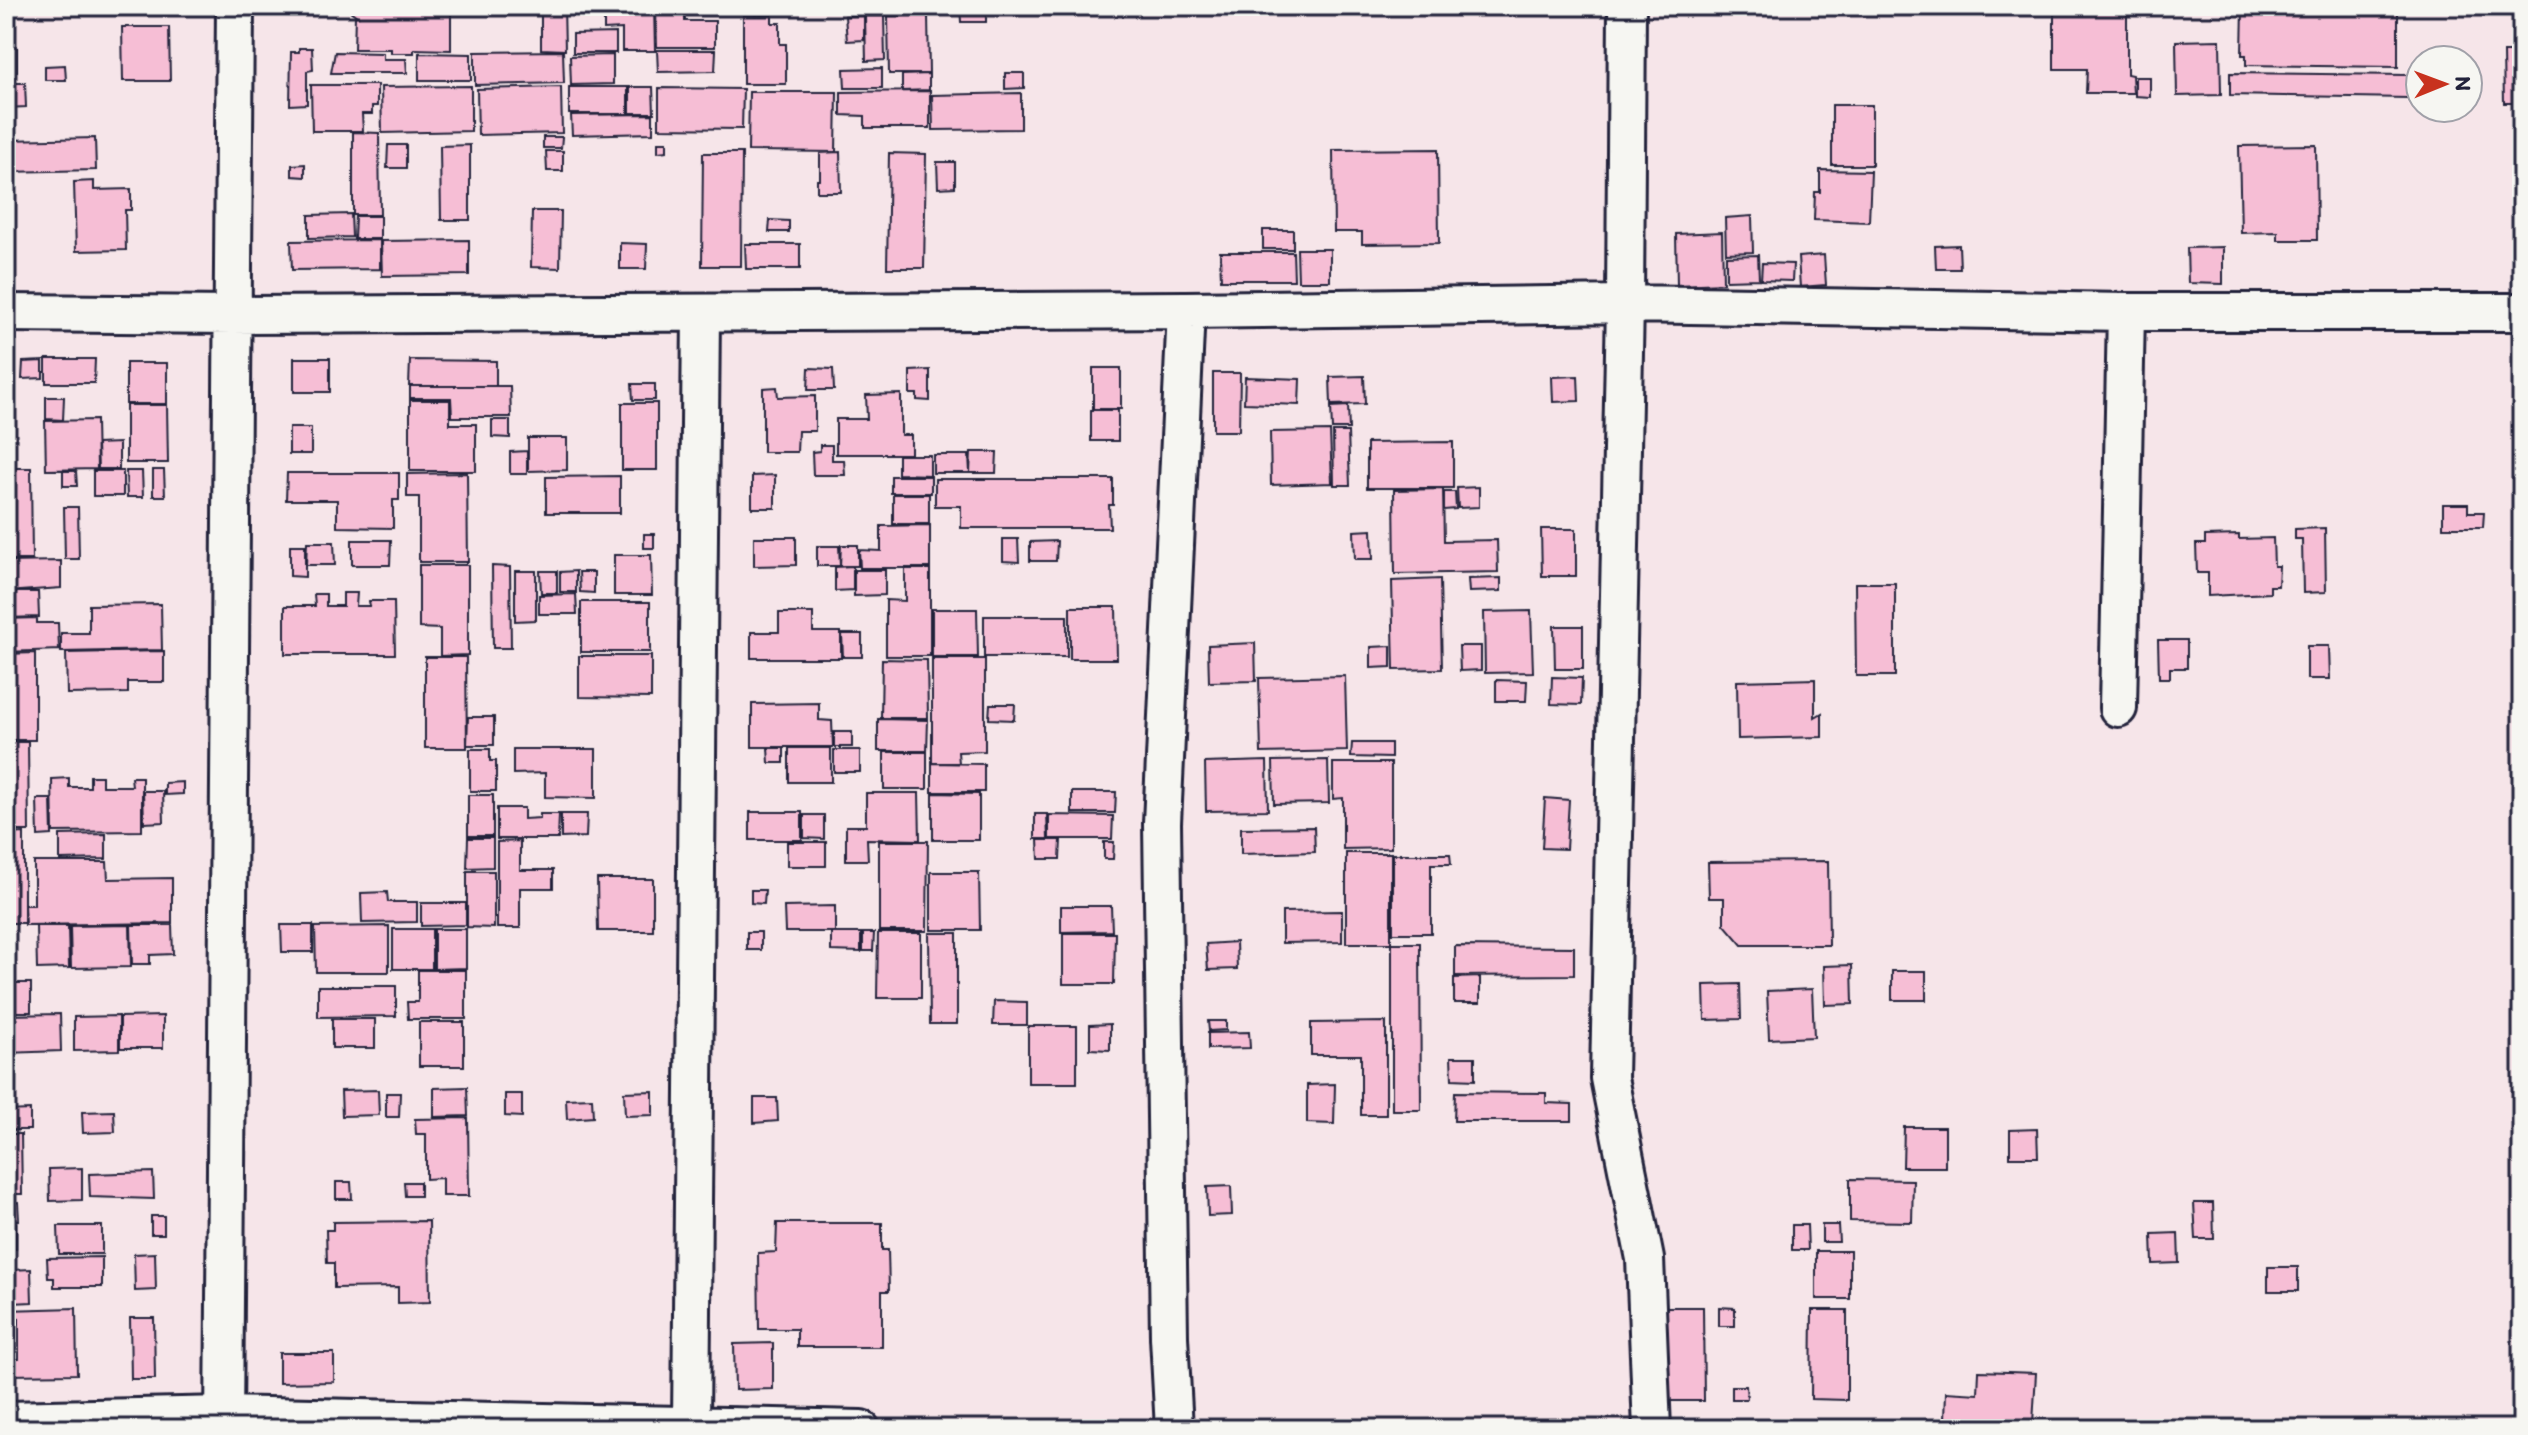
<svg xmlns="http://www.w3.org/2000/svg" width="2528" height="1435" font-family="Itim,sans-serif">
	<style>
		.building { fill: #f6bed5; stroke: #22223b; stroke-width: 2 }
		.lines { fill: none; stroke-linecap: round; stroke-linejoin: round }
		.street-casing { stroke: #22223b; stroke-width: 42 }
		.street { stroke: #f6f6f2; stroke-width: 36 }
	</style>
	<rect width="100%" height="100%" fill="#f6e5e9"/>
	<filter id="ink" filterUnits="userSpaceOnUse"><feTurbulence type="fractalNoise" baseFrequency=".0125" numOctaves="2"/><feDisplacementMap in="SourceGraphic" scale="16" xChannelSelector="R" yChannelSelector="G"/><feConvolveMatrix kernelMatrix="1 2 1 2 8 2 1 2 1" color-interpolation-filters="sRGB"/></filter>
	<g filter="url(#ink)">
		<path class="building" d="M343 6H451V50L414 49V53H391V49H354L355 16H357Z
			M541 6H564L565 50 541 49Z
			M604 6H654L655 51H622V29L604 30Z
			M656 6H685V21H715V47H657Z
			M869 6H929V12L870 13Z
			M960 6H986V22H961Z
			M2054 6H2127V74L2132 75 2133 93H2086L2087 69H2054Z
			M2243 6H2398V67L2246 65V55H2242Z
			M743 15H772V23H780V44H786V84H743Z
			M864 15V40L847 41 845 16Z
			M928 15 929 74H889L888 16Z
			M865 16H884L885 60 866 61Z
			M122 27H169L170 81H123Z
			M616 33V53H573V34Z
			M2220 40 2221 95 2177 96 2176 41Z
			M6 48H17V72H6Z
			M299 48H312L313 70 307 71V104L290 105 291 52H299Z
			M657 50H716L715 71 658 72Z
			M563 51 564 83 475 85V52Z
			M335 52 383 53V59H406L407 73H331Z
			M2503 52H2513V60H2520L2522 103H2504Z
			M419 53 471 54V80H419Z
			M613 55V84L571 85 570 56Z
			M65 65 66 80H45V66Z
			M882 68V88H845L844 69Z
			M1005 73H1024V88L1005 89Z
			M2230 73 2408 75V98L2230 95Z
			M929 74V90L902 91V75Z
			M2135 77H2150V97L2135 96Z
			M6 83H25L26 107 6 108Z
			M311 85H377V106H372V114H362L363 131H312Z
			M471 86V131L382 133 381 87Z
			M561 87 562 133 478 135 477 89Z
			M569 87H628V114H569Z
			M630 87H653L654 113H630Z
			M659 88 743 89 742 129 659 128Z
			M930 91V128H865V116L841 115V92Z
			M749 92H837L836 152 748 151Z
			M1021 93V129L933 130 932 95Z
			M1832 105H1872V165H1832Z
			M653 114V133L572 135 571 115Z
			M353 132 379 133 380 215H353Z
			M543 137H562L561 148H543Z
			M95 138 96 170 6 172V140Z
			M658 142H667V151L658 152Z
			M388 145H406V168H387Z
			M470 145V220H441L440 146Z
			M2316 145 2317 240H2278V232L2241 233 2239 146Z
			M1438 149 1439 243 1362 244V232H1334L1333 150Z
			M546 151H563V171H547Z
			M840 152 841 192H817V180H820V153Z
			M703 153H742L741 266H702Z
			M889 153 926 154 924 268H887Z
			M937 162H955V187L938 188Z
			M305 164V177L292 176V165Z
			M1820 170 1871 171 1869 222 1814 220 1815 192H1820Z
			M94 181V190L131 189V210H125L126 250 76 251 74 182Z
			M532 211H561L560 268 531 267Z
			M351 214 352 237 309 238V215Z
			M355 216H380V239H354Z
			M1752 216 1753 252 1726 253 1725 218Z
			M770 220 789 221V232H769Z
			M1263 230H1293V249H1263Z
			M1722 232 1723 283 1677 285 1676 234Z
			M380 240V269L292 270 291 241Z
			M469 240V275L382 276 381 241Z
			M620 243 647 244 646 269H620Z
			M745 244H800V269H746Z
			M1959 245 1960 269H1936L1935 246Z
			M2223 247V284L2188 283 2187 248Z
			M1297 249H1330V281H1298Z
			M1220 252H1293L1294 280H1221Z
			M1758 255 1759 279 1726 280V256Z
			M1824 255 1826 285 1800 287 1798 257Z
			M1762 263 1793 264 1792 281 1761 280Z
			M294 358H330V392H294Z
			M46 359H95L94 383H46Z
			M410 360 496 361V386H409Z
			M43 361V378L22 379 23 362Z
			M126 363H167V404H126Z
			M809 368 833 369 834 390H808Z
			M1093 368H1121V409H1093Z
			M930 370V401L917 400V394H910V371Z
			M1213 373H1240L1239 431H1213Z
			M1364 376 1365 404 1331 405 1330 377Z
			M1578 376 1579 401 1553 402 1552 377Z
			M1245 377 1300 379 1299 405 1244 403Z
			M632 384H655V400H633Z
			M410 386H510L511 417H452L451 398H410Z
			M777 387 778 397 815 396V431H798L797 452H763V388Z
			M901 394V435H911V454H836V419H867L866 395Z
			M46 397H64L63 420 46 419Z
			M410 400H450V424H476V471H410Z
			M622 403H657V470H622Z
			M126 405H167L168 463H126Z
			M1348 406 1349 429H1332L1331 407Z
			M1091 410H1118V441H1091Z
			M96 420 97 469 46 470 45 421Z
			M492 420H510V438L492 437Z
			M289 428H311V454H289Z
			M1330 431 1332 483 1271 485 1270 432Z
			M1333 432H1348L1350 485H1334Z
			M528 438H567V470L528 471Z
			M1453 442V488H1367V443Z
			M119 443V469H98L97 444Z
			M820 445H832V460H844L845 475H813L812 452 820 451Z
			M527 451V474H510V452Z
			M971 452H997L996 473H970Z
			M898 455H930V475L898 474Z
			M933 455H969L970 473H933Z
			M6 468H31L32 560H6Z
			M153 470H164L165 496H153Z
			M63 471H76L77 486H63Z
			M93 471H123V496H93Z
			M126 471H142L143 497H127Z
			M287 473H399V500H393V528L337 527V500H286Z
			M467 473 468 562H419V497H407V474Z
			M775 475V508H752V476Z
			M620 476V513H546V477Z
			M891 476H931V493H891Z
			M935 479H1113V505H1109L1110 528H961V506H935Z
			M1479 487V507L1458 508 1457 488Z
			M1443 489 1444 541 1497 540 1498 572 1395 574 1394 490Z
			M1444 492H1455L1456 509 1444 510Z
			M893 494H929V524H893Z
			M2443 504H2468V512H2484L2483 527H2443Z
			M64 507H78L79 559H65Z
			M930 525V568H860L859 550 881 551V526Z
			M2325 528 2326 592 2303 593 2302 539H2295V529Z
			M1541 529H1576V576H1542Z
			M1372 530 1373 559H1355L1354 531Z
			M644 534H654V548H644Z
			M2239 535V539L2273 538 2274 566H2279L2278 586H2270V593L2208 596V573H2197L2196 544H2205V536Z
			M754 537H796V565L754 566Z
			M1003 539H1018L1019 562 1003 561Z
			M352 540H391L390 565H352Z
			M1057 541 1056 561H1030V542Z
			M307 542H334L335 565H306Z
			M290 545H305V577L290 576Z
			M841 545H858V566H840Z
			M817 546H839L840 566H817Z
			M614 555H651L652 595H614Z
			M61 561V588L6 592V562Z
			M419 565H468V655L440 656V629L419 628Z
			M492 566 510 567 511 648H493Z
			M853 566V590L835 591V567Z
			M905 569H930V656H886V600L905 601Z
			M854 570H885V595L854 596Z
			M515 571H536V620L515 621Z
			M540 571H557V593H541Z
			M576 571V592H560V572Z
			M579 572H594V593L580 592Z
			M1501 578V591L1469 592 1468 579Z
			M1440 579 1442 669 1394 670 1392 581Z
			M1855 583H1895V676H1856Z
			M6 592H38L39 617 6 618Z
			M343 593H357L356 606H370L369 601H394L395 654H285V606H315L314 594H326V606H343Z
			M576 594 577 614H539V595Z
			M581 602H650V652H581Z
			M161 604 162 650 61 652V633H89V605Z
			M1070 607H1116L1117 659H1070Z
			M932 609H977L978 657H932Z
			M1531 611 1533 672 1485 673 1484 612Z
			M779 613H813V632H841V658H751V632H779Z
			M984 616H1067V657H984Z
			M37 618V623H58L59 650 6 652V619Z
			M1554 626H1583V669H1555Z
			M842 634H862V657H843Z
			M2158 640H2187V668H2170V678H2159Z
			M1255 643 1256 681 1209 682 1208 645Z
			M1391 646V667L1371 668V647Z
			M1459 646H1481V670L1460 671Z
			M2307 646H2329L2330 679H2307Z
			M164 651V682H128V693L67 694 66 653Z
			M35 653V740H6V654Z
			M579 656H651V698L579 697Z
			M425 657H466L467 748H425Z
			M882 659 927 660 928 718H881Z
			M932 659H985V751L958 752 959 763H932Z
			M1345 676 1347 751 1261 753 1259 678Z
			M1552 677 1582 678 1581 705 1551 704Z
			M1815 679V717L1822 713V737L1738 739 1737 681Z
			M1496 680 1527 681 1526 701H1496Z
			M819 703V720L832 721 833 747H752V704Z
			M990 704H1015L1014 720 989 719Z
			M468 717H494V745H467Z
			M878 719 928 720 927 751H878Z
			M834 732H852V747H834Z
			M6 742H28L29 831H6Z
			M1352 743H1391V758L1351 757Z
			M768 748H784V763H769Z
			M789 748H831V782H789Z
			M470 749H490V761H496V791H470Z
			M513 749H596V798L545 797V773L513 774Z
			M834 750H860V772H834Z
			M884 752H927V789H884Z
			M1328 760 1329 803 1274 804 1273 761Z
			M1267 761 1268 810 1206 811 1205 763Z
			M932 763 984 764V792H932Z
			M1333 763H1391V848L1343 849V798L1333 799Z
			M90 776H102V786H132L131 777H142V831L53 832 52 779 69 778V787H90Z
			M183 782V794L165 795V783Z
			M143 791H163L164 822 144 823Z
			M1072 792H1116L1115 813H1072Z
			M866 793H919L920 840 867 839 868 860H846V826H866Z
			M933 793 979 794V840H933Z
			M468 795H493V836H468Z
			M1545 798 1569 800 1566 849 1542 848Z
			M37 799H51L52 835 38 836Z
			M497 808H524V819L540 818V814H559L558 839H497Z
			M750 812H802V840H750Z
			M561 814H587L586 837 561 838Z
			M1035 814H1047L1048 839H1035Z
			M804 815H824V839L804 838Z
			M1049 815 1113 816 1112 839H1049Z
			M1314 827 1315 852 1241 854V828Z
			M24 833V923H6V834Z
			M106 834V859L60 860V835Z
			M468 838H493V867L467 868Z
			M1038 840H1061L1060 859H1039Z
			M520 841V870H553V888H520V928H497V842Z
			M879 841H928L927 931H879Z
			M787 842H826V866H787Z
			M1104 842H1114L1113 859H1104Z
			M1346 853H1391V943H1346Z
			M1393 854H1450L1451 864H1431V933H1393Z
			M1828 861 1829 945H1742L1724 924V898H1709L1708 862Z
			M34 862H107L108 879 172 878V923L25 925 24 905H34Z
			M467 871H494V928L467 927Z
			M931 872H979L980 930H931Z
			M597 879H653V931H598Z
			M751 890H765L764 904 751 903Z
			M387 892 388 902H417V922L362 923 361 893Z
			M421 903H466V925L421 926Z
			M835 906V932H785L784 907Z
			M1061 906H1111L1112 931 1061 932Z
			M1342 911V942L1282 943V912Z
			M6 925H8V955H6Z
			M130 925 131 967 71 968 70 926Z
			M131 925H172L173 954 150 955V964H132Z
			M281 925H313V952H282Z
			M36 926H68L69 968 37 969Z
			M389 926V972H316L315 927Z
			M393 929H432V969H393Z
			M434 929H466V968L434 969Z
			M747 932H761V950H747Z
			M831 933H861V952L831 951Z
			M863 933H874L873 951H863Z
			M878 933H921V998H877Z
			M929 933H957V1024H930Z
			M1063 933H1115L1114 984H1063Z
			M1236 942 1237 969 1208 970 1206 944Z
			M1392 943H1420L1421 1110H1392Z
			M1455 946 1574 947V975L1455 976Z
			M1852 965 1853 1004 1825 1005 1824 966Z
			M418 970H466V1019H408L407 1002H418Z
			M1892 971H1926V1000H1892Z
			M1480 977V1003H1454V978Z
			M6 983H31V1012H6Z
			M1740 984 1741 1019 1705 1020 1704 985Z
			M318 986H396V1016L318 1017Z
			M1812 989 1814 1037 1769 1039 1767 991Z
			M994 1001 1027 1002V1025H993Z
			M60 1014 61 1051 6 1053V1015Z
			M119 1016V1050L74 1051V1017Z
			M163 1016V1048H120V1017Z
			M332 1019H375V1048H332Z
			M1208 1021H1226V1030L1209 1031Z
			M419 1022H464V1066H419Z
			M1386 1022V1115H1361V1055H1311V1023Z
			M1110 1024V1050L1090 1049V1025Z
			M1028 1026H1077V1083H1028Z
			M1249 1032 1250 1048 1208 1049V1033Z
			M1451 1057H1475V1080L1452 1079Z
			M1335 1084 1334 1124 1307 1123V1085Z
			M467 1087 468 1116 434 1117V1088Z
			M378 1090 379 1115 342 1116 341 1091Z
			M653 1091V1115L625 1116 624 1092Z
			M1455 1092 1546 1093V1103L1572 1104V1121H1454Z
			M386 1093H400L399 1117H386Z
			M505 1094H522V1117L505 1116Z
			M592 1098 593 1117 567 1119 566 1099Z
			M754 1098H777L778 1121 754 1123Z
			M30 1110V1130H6V1111Z
			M114 1111 115 1132 83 1133 82 1112Z
			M468 1118 469 1196H442V1178L426 1179V1134H416L415 1119Z
			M1904 1127H1945V1167H1903Z
			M2037 1129 2038 1157H2010V1130Z
			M6 1134H21L22 1194H6Z
			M82 1168V1200L50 1201 49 1169Z
			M153 1172 154 1199 90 1197 89 1174Z
			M1850 1179 1913 1180 1912 1222 1850 1221Z
			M336 1182H351L352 1199H336Z
			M404 1182H420V1196H405Z
			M1231 1186 1232 1215 1208 1216 1207 1187Z
			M18 1202 19 1220H6V1203Z
			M2194 1203H2213L2214 1239H2196Z
			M151 1216H164V1234H151Z
			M429 1221 430 1302 398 1303V1287L334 1288V1263H327L326 1230H333V1222Z
			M6 1223H16V1249H6Z
			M777 1223H882V1250H888L889 1291H882V1347H797V1329H759L758 1253 776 1252Z
			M1792 1225H1807L1808 1250H1792Z
			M1822 1225H1838L1839 1242H1822Z
			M58 1226H102V1254H59Z
			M2178 1233 2179 1263 2153 1264 2152 1234Z
			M1816 1251H1850V1299H1816Z
			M155 1253 156 1290 135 1291 134 1254Z
			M102 1257V1287H54V1278H48L47 1258Z
			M2268 1267H2298V1291H2268Z
			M6 1269H10L9 1289H6Z
			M31 1269 32 1302 12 1303 11 1270Z
			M1662 1307H1703L1704 1401H1663Z
			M1719 1307 1735 1308V1326H1719Z
			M76 1308 77 1374 7 1375V1359H19V1318L6 1319V1310Z
			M1812 1310H1847V1400L1811 1399Z
			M130 1318H154L155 1379H131Z
			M773 1343V1389L735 1390 734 1344Z
			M279 1353H334V1382L279 1383Z
			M1979 1371 2036 1373 2033 1423 1945 1419 1946 1392 1978 1394Z
			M1732 1386H1746L1747 1399H1732Z"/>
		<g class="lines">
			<defs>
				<path id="street" d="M1627 6 1625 304 1609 1078 1645 1259 1652 1429
					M6 313 233 315 1186 310 1625 304 2126 312H2522
					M2118 708 2126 312
					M6 1420 225 1415 861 1429
					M691 1424 701 313
					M224 1429 235 6
					M1174 1429 1169 1337 1162 823 1186 310"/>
			</defs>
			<use href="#street" class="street-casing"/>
			<use href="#street" class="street"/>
		</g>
	</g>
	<rect width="2528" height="1435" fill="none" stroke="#f6f6f2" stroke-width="32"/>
	<rect x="16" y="16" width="2496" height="1403" fill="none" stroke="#22223b" stroke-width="3" filter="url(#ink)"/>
	<g transform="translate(2444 84) rotate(89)"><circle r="38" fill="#f6f6f2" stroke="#a1a1a9" stroke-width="2"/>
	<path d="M0-6L14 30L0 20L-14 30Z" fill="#c8321e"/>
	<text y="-12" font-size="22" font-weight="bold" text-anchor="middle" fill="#22223b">N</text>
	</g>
</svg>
